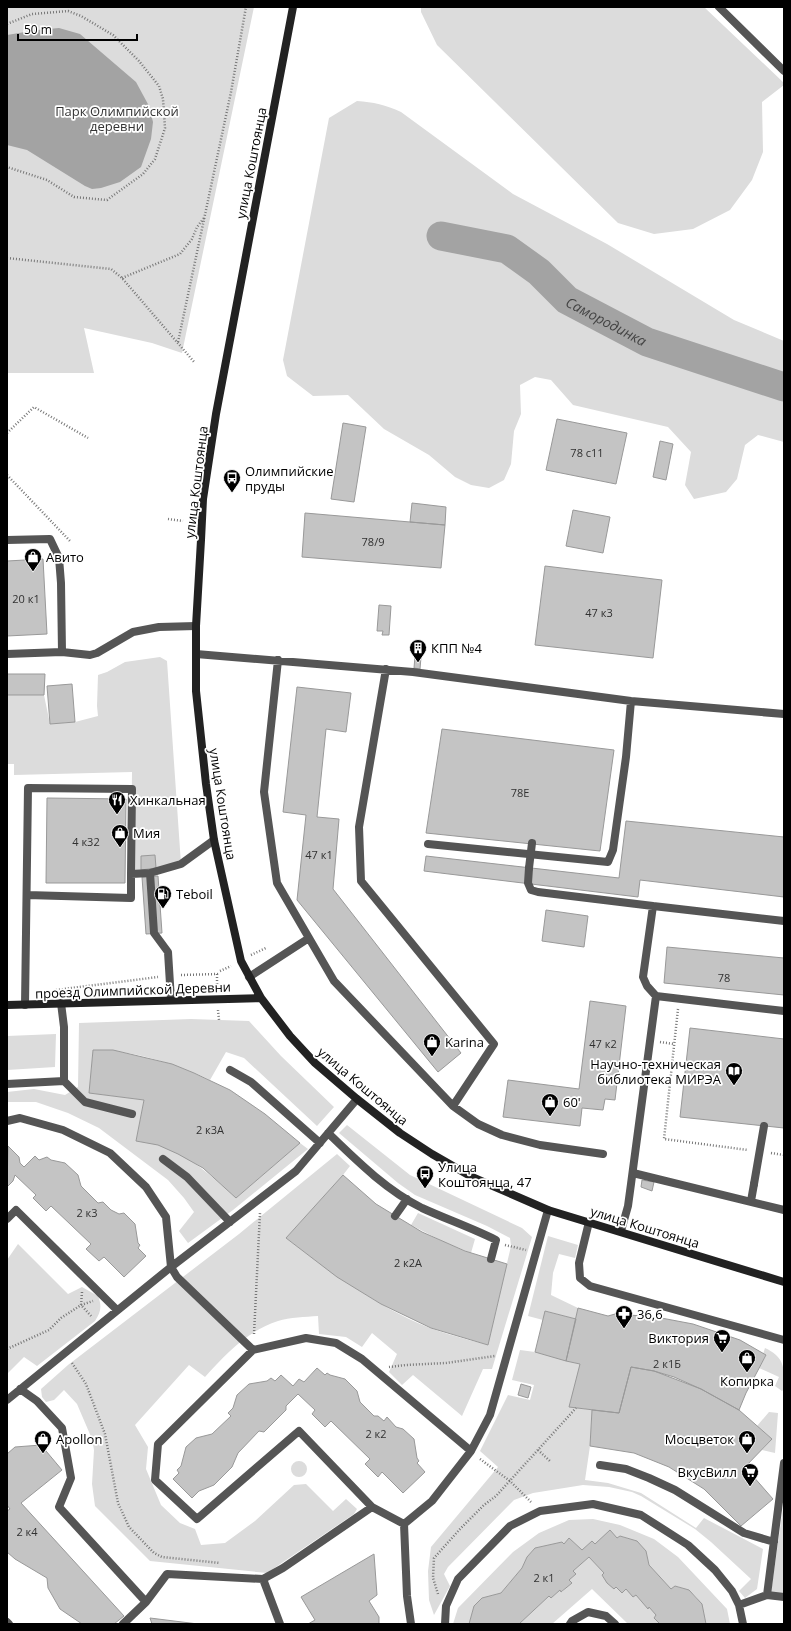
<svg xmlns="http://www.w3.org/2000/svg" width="791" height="1631" font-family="'Open Sans',sans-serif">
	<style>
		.green { fill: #dcdcdc }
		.water { fill: #a3a3a3 }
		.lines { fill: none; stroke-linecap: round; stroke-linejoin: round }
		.river { stroke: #a3a3a3; stroke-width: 29 }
		.building { fill: #c4c4c4; stroke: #999 }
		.path { stroke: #777; stroke-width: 2.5; stroke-dasharray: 1 2; stroke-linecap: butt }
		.lane { stroke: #555; stroke-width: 8 }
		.secondary { stroke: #222; stroke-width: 8 }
		.lane-bridge { stroke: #555; stroke-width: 8 }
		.labels { text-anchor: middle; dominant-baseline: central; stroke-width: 3.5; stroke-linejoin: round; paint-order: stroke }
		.number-label { font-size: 11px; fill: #313131 }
		.park-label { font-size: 13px; fill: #333; stroke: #fff }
		.street-label { font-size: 13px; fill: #000; stroke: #fff }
		.poi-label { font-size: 13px; fill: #000; stroke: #fff; text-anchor: start }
		.water-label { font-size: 14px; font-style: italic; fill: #444; stroke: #fff }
	</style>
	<rect width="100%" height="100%" fill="#fff"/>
	<path class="green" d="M7 7H254L182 353 152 343 84 328 94 373H7Z
		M421 7H704L784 83V85L762 102 763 152 752 180 730 210 693 229 654 234 618 223 437 45 421 12Z
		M357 101C373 102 386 105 401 112L513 194 607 244 734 320 784 341V442L758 435 745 445 737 479 726 492 694 499 685 485 691 452 668 427 573 405 551 380 535 377 520 385 521 414 514 431 511 464 504 480 489 488 471 485 455 477 429 455 384 429 348 395 313 396 287 376 283 360 329 118Z
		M160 657 167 661 181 864 131 874 132 772 14 775V764H7V695H44L50 724 75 722 98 716 97 706 98 675 107 672 125 662Z
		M191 1019 249 1021 281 1056 334 1107 317 1126 244 1058 226 1052 210 1080C174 1063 132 1050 93 1050L89 1093 144 1100 136 1141C143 1142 150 1143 157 1144 185 1151 215 1179 236 1198L300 1143 308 1149 233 1210 188 1243 179 1231 194 1212 184 1198 168 1180 99 1128 68 1113 36 1102H7V1092L34 1089 65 1095 78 1087 79 1023Z
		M56 1034 55 1067 7 1070V1036Z
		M347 1125 410 1175 522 1228 532 1237 492 1369H483L462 1416 413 1375 402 1385 389 1372 397 1354 372 1333 362 1347 346 1337 319 1334 318 1316C305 1317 290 1317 278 1321 247 1331 226 1354 205 1377L189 1365 135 1425 148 1447 146 1469 161 1505 180 1523 195 1529 201 1545 225 1543 255 1521 294 1485 306 1484 333 1511 346 1499 357 1509 354 1514 267 1573 150 1561 95 1506 92 1484 94 1450 92 1439 77 1404 64 1390 54 1400 46 1402 42 1397 41 1389 68 1365 239 1234 337 1154 350 1166 343 1175 286 1238C326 1268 364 1297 409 1319 434 1331 461 1338 488 1345L511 1246 510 1238 487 1226 415 1195 398 1183 339 1133Z
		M418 1213 475 1239 471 1253 442 1241 411 1225Z
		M548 1236 578 1245 575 1258 559 1254 553 1273 551 1295 578 1308 576 1319 546 1311 543 1320 528 1316Z
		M18 1244 68 1294 82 1287 98 1296C102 1306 101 1312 95 1321L37 1366 24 1357 7 1374V1260Z
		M765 1348C786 1358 784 1369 784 1389L782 1391 775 1386 779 1377 759 1368 766 1356 763 1354Z
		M520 1350 535 1352 580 1364 570 1407 592 1410 590 1446 585 1480 608 1483 641 1493 696 1528 704 1518 763 1549 757 1589 745 1598 739 1591 751 1579 711 1542 695 1529 641 1496 632 1492 609 1487 583 1485 533 1493 514 1500 448 1567 444 1574 450 1586 434 1615 429 1600 428 1571 431 1547 498 1467 480 1451 508 1395 530 1400 534 1385 512 1380Z
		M769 1412 778 1413 775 1453 762 1450 772 1439 757 1426Z
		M291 1469a8 8 0 1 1 16 0a8 8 0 1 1-16 0Z
		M784 1500V1594L771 1593Z
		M593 1519 620 1525 654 1539 678 1557 727 1609 730 1624H706C701 1601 699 1593 676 1586L671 1589 649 1565 646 1551 637 1541 621 1536 617 1538 610 1531 595 1544 592 1541 582 1550 569 1538 564 1544 562 1542 535 1548 527 1557 522 1568 501 1593 482 1598 474 1606 469 1624H453L458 1608 513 1552 539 1533 569 1520Z
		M589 1557 604 1573 602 1575C607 1583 615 1586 622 1593L626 1589 636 1595 648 1608 649 1607 656 1615 654 1618 660 1624H628L592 1589 552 1624H519L549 1596 551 1598 560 1590 562 1592 571 1583 569 1580 576 1574 573 1571Z"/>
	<path class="water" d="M59 28 80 34 136 82 149 106 153 122 151 139 141 167 120 182 101 188 92 189 85 186 27 150 7 145V35L37 30Z"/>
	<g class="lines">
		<path class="river" id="s1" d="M441 236 507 249 539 272 567 300 647 342 784 387"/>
	</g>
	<path class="building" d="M557 419 627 433 616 484 546 470Z
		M343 423 366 427 354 502 331 499Z
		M660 441 673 444 666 480 653 477Z
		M412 503 446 507 445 525 410 522Z
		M573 510 610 517 603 553 566 546Z
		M305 513 445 525 441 568 302 557Z
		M43 559 47 634 7 636V561Z
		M545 566 662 580 653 658 535 645Z
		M379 605 391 606 389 635H382L383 631H377Z
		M415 656 421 657 420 669 414 668Z
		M7 674H45L44 695H7Z
		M72 684 75 722 50 724 47 686Z
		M297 687 351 693 346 732 326 729 317 817 339 819 333 889 461 1053 438 1072 297 900 306 815 283 812Z
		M442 729 614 750 600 851 426 833Z
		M47 798 126 799 125 883H46Z
		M626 821 784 837V897L640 880 638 897 424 871 426 856 619 878Z
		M155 855 156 868 141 870V856Z
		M158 876 162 933 146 934 142 877Z
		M546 910 588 916 584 947 542 941Z
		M667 947 784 958V995L664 983Z
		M590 1001 626 1006 615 1100 605 1099 603 1110 582 1108 580 1126 503 1117 508 1080 579 1089Z
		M690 1028 784 1039V1128L680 1117Z
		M93 1050H113L172 1064 194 1073 230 1090 265 1114 300 1143 236 1198 203 1168 178 1154 158 1145 136 1141 144 1100 89 1093Z
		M8 1146 19 1157 20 1163 24 1167 35 1156 39 1160 47 1157 51 1160 65 1163 78 1175 81 1186 98 1203 103 1202 111 1210 119 1214 124 1213 135 1224 138 1243 140 1245 138 1248 146 1256 124 1277 104 1257 99 1261 86 1249 91 1244 51 1206 46 1211 33 1198 36 1195 15 1175 13 1181 7 1187Z
		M343 1175 376 1204 422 1232 465 1251 507 1264 488 1345 431 1328 381 1304 337 1277 286 1238Z
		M642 1180 654 1182 652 1191 641 1187Z
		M578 1308 608 1316 615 1314 656 1317 693 1324 740 1340 766 1355 746 1393 739 1410 701 1389 674 1377 654 1371 631 1367 619 1413 569 1407 580 1364 566 1361Z
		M545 1311 576 1319 566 1361 535 1352Z
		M631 1367 654 1371 701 1389 739 1410 772 1439 745 1467 773 1499 741 1526 704 1489 669 1467 634 1453 590 1446 592 1410 619 1413Z
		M317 1368 325 1375 327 1373 330 1375 345 1379 357 1391 360 1402 374 1416H378L384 1421 387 1417 396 1427 403 1429 414 1439 417 1458 419 1461 417 1463 425 1472 403 1493 382 1472 378 1477 365 1464 370 1459 331 1421 325 1427 312 1414 315 1410 298 1394 286 1406V1410L264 1432 259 1431 238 1453 232 1467 214 1485 199 1491 192 1498 173 1479 179 1473 177 1470 181 1466 186 1447 196 1438 212 1434 231 1416 228 1413 233 1408 237 1395 249 1384 267 1381 271 1378 275 1381 281 1375 293 1386 299 1379 304 1382Z
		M521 1384 531 1387 528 1398 518 1395Z
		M41 1445 62 1470 21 1503 124 1616 114 1624H82L60 1609 48 1588 47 1578 15 1559 7 1552V1511L10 1509 7 1505V1454L15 1447Z
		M610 1530 617 1538 620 1536 637 1541 646 1551 649 1565 671 1589 675 1586 689 1590 702 1604 706 1624H660L654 1618 656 1615 649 1607 648 1609 636 1595 633 1597 626 1589 622 1593 616 1587 614 1589 607 1583 602 1575 604 1573 589 1557 573 1571 576 1574 569 1580 572 1583 561 1592 560 1590 551 1598 549 1596 519 1624H469L474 1606 482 1598 501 1593 522 1568 527 1557 535 1548 562 1542 564 1544 569 1538 582 1550 592 1541 595 1544Z
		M374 1554 377 1595 369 1601 379 1617V1624H308L315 1620 301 1597Z
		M150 1618 198 1624H152Z"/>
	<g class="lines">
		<path class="path" d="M7 24 32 14 68 11 81 16 113 35 139 61 159 86 163 99 165 128 155 159 143 174 107 200 74 197 47 180 7 167
			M7 258 111 269 122 278 195 363
			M122 278 180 254 192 239 197 227 204 218
			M178 342 231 92 246 7
			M7 433 34 407 88 438
			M7 475 70 541
			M168 519 183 521
			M251 955 266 948
			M220 971 231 966
			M181 975 217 974V989
			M56 990 158 977
			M678 1009 664 1139 748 1150
			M218 1010 219 1020
			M660 1042 674 1044
			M771 1153 784 1155
			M505 1245 526 1250
			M82 1292 81 1305 92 1317
			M254 1334 260 1213
			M7 1349 49 1330 61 1318 81 1305 93 1301
			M72 1363 86 1384 105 1434 118 1503 129 1527 154 1553 162 1557 220 1563
			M389 1367 406 1365 446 1363 495 1356
			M538 1450 551 1462
			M480 1459 510 1481 531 1502
			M438 1594 433 1578 434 1558 460 1529 484 1505 496 1496 576 1408"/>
		<path class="lane" d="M719 7 784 71
			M7 540 50 539 59 558 61 583 62 652
			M7 654 62 652 90 655 97 653 133 632 159 627 196 626
			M196 654 413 672 631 701 784 714
			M278 660 264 792 277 883 334 981 453 1106 478 1124 502 1135 540 1145 603 1154
			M386 669 359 827 361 881 494 1044 453 1106
			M428 844 608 862 613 850 626 757 631 701
			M529 868 528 883 531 890 538 892 653 906 643 977 647 986 656 996 784 1011
			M27 895 131 898V874
			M653 906 784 921
			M249 977 309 938
			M171 1000 168 952 154 933 150 873 181 864 214 840
			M25 1005 28 788 132 789 131 874 150 873
			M230 1070 251 1082 320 1143
			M64 1081 85 1102 132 1114
			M7 1084 64 1081V1027L61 1003
			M7 1121 20 1118 63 1130 110 1153 146 1187 166 1217 171 1267 177 1277 253 1350
			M328 1133C357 1161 386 1190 422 1208 446 1219 472 1228 496 1240L491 1259
			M163 1159 187 1177 230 1222
			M633 1173 784 1210
			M751 1201 754 1184
			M395 1216 407 1199
			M7 1219 16 1210 117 1310
			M589 1222 579 1263 580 1278 590 1286 784 1340
			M621 1231 628 1206 631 1184 656 996
			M20 1389 37 1401 62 1428 71 1478 59 1507 146 1602 123 1624
			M7 1400 171 1267 296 1171 357 1099
			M471 1451 362 1359 336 1343 306 1338 253 1350 158 1444 155 1480 197 1519 299 1431 372 1507 404 1524 432 1501 471 1451 490 1415 548 1210
			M600 1465 626 1469 649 1478 675 1490 744 1533 774 1542
			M404 1524 407 1596 411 1624
			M263 1579 280 1624
			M767 1595 784 1463
			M146 1602 167 1574 263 1579 283 1568 372 1507
			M739 1605 767 1595 784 1597
			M7 1622 9 1624
			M445 1624 446 1606 458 1579 510 1526 540 1511 593 1504 641 1515 688 1545 715 1570 732 1591 739 1605 743 1624
			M570 1624 572 1621 588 1612 606 1616 615 1624"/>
		<path class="secondary" d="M293 7 216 414 203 499 201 540 196 626V691L206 784 214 840 241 961 261 998 290 1036 315 1063 357 1099 400 1133 432 1154 472 1177 548 1210 784 1282
			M7 1005 261 998"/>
		<path class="lane-bridge" d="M529 868 532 843
			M754 1184 764 1126"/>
	</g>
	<defs>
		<symbol id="bus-pin" viewBox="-11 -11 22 30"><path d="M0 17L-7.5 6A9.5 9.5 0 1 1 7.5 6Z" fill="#000" stroke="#fff"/><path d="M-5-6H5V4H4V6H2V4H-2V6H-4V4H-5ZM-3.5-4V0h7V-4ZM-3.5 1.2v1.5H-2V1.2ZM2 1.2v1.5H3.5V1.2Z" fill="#fff"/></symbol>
		<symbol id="shop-pin" viewBox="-11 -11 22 30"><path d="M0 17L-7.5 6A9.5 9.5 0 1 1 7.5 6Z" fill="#000" stroke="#fff"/><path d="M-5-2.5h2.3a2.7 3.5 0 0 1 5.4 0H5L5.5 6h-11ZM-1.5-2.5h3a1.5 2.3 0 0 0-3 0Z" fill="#fff"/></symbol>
		<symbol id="building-pin" viewBox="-11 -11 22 30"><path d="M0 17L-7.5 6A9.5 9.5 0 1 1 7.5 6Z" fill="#000" stroke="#fff"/><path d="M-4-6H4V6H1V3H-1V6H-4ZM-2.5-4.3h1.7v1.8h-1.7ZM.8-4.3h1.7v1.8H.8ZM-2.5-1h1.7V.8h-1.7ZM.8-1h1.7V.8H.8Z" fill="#fff"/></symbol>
		<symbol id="restaurant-pin" viewBox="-11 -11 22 30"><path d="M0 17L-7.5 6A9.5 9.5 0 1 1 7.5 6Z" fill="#000" stroke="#fff"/><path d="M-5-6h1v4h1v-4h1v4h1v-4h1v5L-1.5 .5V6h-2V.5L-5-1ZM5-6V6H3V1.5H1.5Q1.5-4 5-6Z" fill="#fff"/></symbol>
		<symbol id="fuel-pin" viewBox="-11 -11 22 30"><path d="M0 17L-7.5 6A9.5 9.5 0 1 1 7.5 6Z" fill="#000" stroke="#fff"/><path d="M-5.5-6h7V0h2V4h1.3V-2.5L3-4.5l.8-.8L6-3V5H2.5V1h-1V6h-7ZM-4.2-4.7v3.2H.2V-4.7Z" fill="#fff"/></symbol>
		<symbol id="library-pin" viewBox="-11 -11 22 30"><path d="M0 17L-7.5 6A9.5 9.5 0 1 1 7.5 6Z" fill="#000" stroke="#fff"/><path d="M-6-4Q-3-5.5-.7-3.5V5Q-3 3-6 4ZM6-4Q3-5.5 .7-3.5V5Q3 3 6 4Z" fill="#fff"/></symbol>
		<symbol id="pharmacy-pin" viewBox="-11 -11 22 30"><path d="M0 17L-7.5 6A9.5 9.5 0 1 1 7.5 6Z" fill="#000" stroke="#fff"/><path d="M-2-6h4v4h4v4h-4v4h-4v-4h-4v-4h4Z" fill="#fff"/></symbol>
		<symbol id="supermarket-pin" viewBox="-11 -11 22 30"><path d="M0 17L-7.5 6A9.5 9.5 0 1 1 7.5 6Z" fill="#000" stroke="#fff"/><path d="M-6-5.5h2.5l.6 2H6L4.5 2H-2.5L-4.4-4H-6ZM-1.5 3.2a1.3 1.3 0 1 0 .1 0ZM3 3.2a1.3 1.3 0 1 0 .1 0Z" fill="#fff"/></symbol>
	</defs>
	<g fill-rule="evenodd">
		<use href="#bus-pin" x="222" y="468" width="20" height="27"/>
		<use href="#shop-pin" x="23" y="547" width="20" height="27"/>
		<use href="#building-pin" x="408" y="638" width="20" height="27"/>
		<use href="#restaurant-pin" x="107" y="790" width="20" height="27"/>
		<use href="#shop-pin" x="110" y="823" width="20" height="27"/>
		<use href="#fuel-pin" x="153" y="884" width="20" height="27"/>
		<use href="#shop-pin" x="422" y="1032" width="20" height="27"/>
		<use href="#library-pin" x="724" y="1061" width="20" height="27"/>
		<use href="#shop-pin" x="540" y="1092" width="20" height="27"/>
		<use href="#bus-pin" x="415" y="1164" width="20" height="27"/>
		<use href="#pharmacy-pin" x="614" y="1304" width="20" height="27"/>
		<use href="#supermarket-pin" x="712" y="1328" width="20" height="27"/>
		<use href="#shop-pin" x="737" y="1348" width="20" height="27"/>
		<use href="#shop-pin" x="33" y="1429" width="20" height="27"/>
		<use href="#shop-pin" x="737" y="1429" width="20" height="27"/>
		<use href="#supermarket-pin" x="740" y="1462" width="20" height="27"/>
	</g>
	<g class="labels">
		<g class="number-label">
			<text x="587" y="452">78 с11</text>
			<text x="373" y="541">78/9</text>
			<text x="26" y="598">20 к1</text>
			<text x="599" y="612">47 к3</text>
			<text x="520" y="792">78Е</text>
			<text x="86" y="841">4 к32</text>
			<text x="319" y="854">47 к1</text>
			<text x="724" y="977">78</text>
			<text x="603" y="1043">47 к2</text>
			<text x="210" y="1129">2 к3А</text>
			<text x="87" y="1212">2 к3</text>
			<text x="408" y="1262">2 к2А</text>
			<text x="667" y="1363">2 к1Б</text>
			<text x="376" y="1433">2 к2</text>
			<text x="27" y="1531">2 к4</text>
			<text x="544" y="1577">2 к1</text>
		</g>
		<g class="park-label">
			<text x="117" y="111">Парк Олимпийской<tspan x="117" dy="15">деревни</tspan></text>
		</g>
		<g class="street-label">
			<text transform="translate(251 163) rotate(-79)">улица Коштоянца</text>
			<text transform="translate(196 482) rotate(-83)">улица Коштоянца</text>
			<text transform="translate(223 804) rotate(81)">улица Коштоянца</text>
			<text transform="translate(133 990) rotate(-2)">проезд Олимпийской Деревни</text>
			<text transform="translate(363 1086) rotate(40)">улица Коштоянца</text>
			<text transform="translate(645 1227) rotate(17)">улица Коштоянца</text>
		</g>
		<g class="poi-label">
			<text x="245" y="471">Олимпийские<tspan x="245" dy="15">пруды</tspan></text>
			<text x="46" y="557">Авито</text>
			<text x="431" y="648">КПП №4</text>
			<text x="130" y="800">Хинкальная</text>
			<text x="133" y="833">Мия</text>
			<text x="176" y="894">Teboil</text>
			<text x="445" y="1042">Karina</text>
			<text x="721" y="1064" text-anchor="end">Научно-техническая<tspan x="721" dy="15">библиотека МИРЭА</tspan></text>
			<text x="563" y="1102">60'</text>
			<text x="438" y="1167">Улица<tspan x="438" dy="15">Коштоянца, 47</tspan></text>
			<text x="637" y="1314">36,6</text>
			<text x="709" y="1338" text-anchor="end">Виктория</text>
			<text x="747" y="1381" text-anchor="middle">Копирка</text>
			<text x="56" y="1439">Apollon</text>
			<text x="734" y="1439" text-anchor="end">Мосцветок</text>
			<text x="737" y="1472" text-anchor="end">ВкусВилл</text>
		</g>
		<g class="water-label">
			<text stroke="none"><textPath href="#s1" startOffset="191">Самородинка</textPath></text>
		</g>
	</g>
	<rect width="791" height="1631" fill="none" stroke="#000000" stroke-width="16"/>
	<path d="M18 34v6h119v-6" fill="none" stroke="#000000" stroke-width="2"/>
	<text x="24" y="34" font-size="12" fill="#000000" stroke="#ffffff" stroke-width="3" paint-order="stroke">50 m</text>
</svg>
